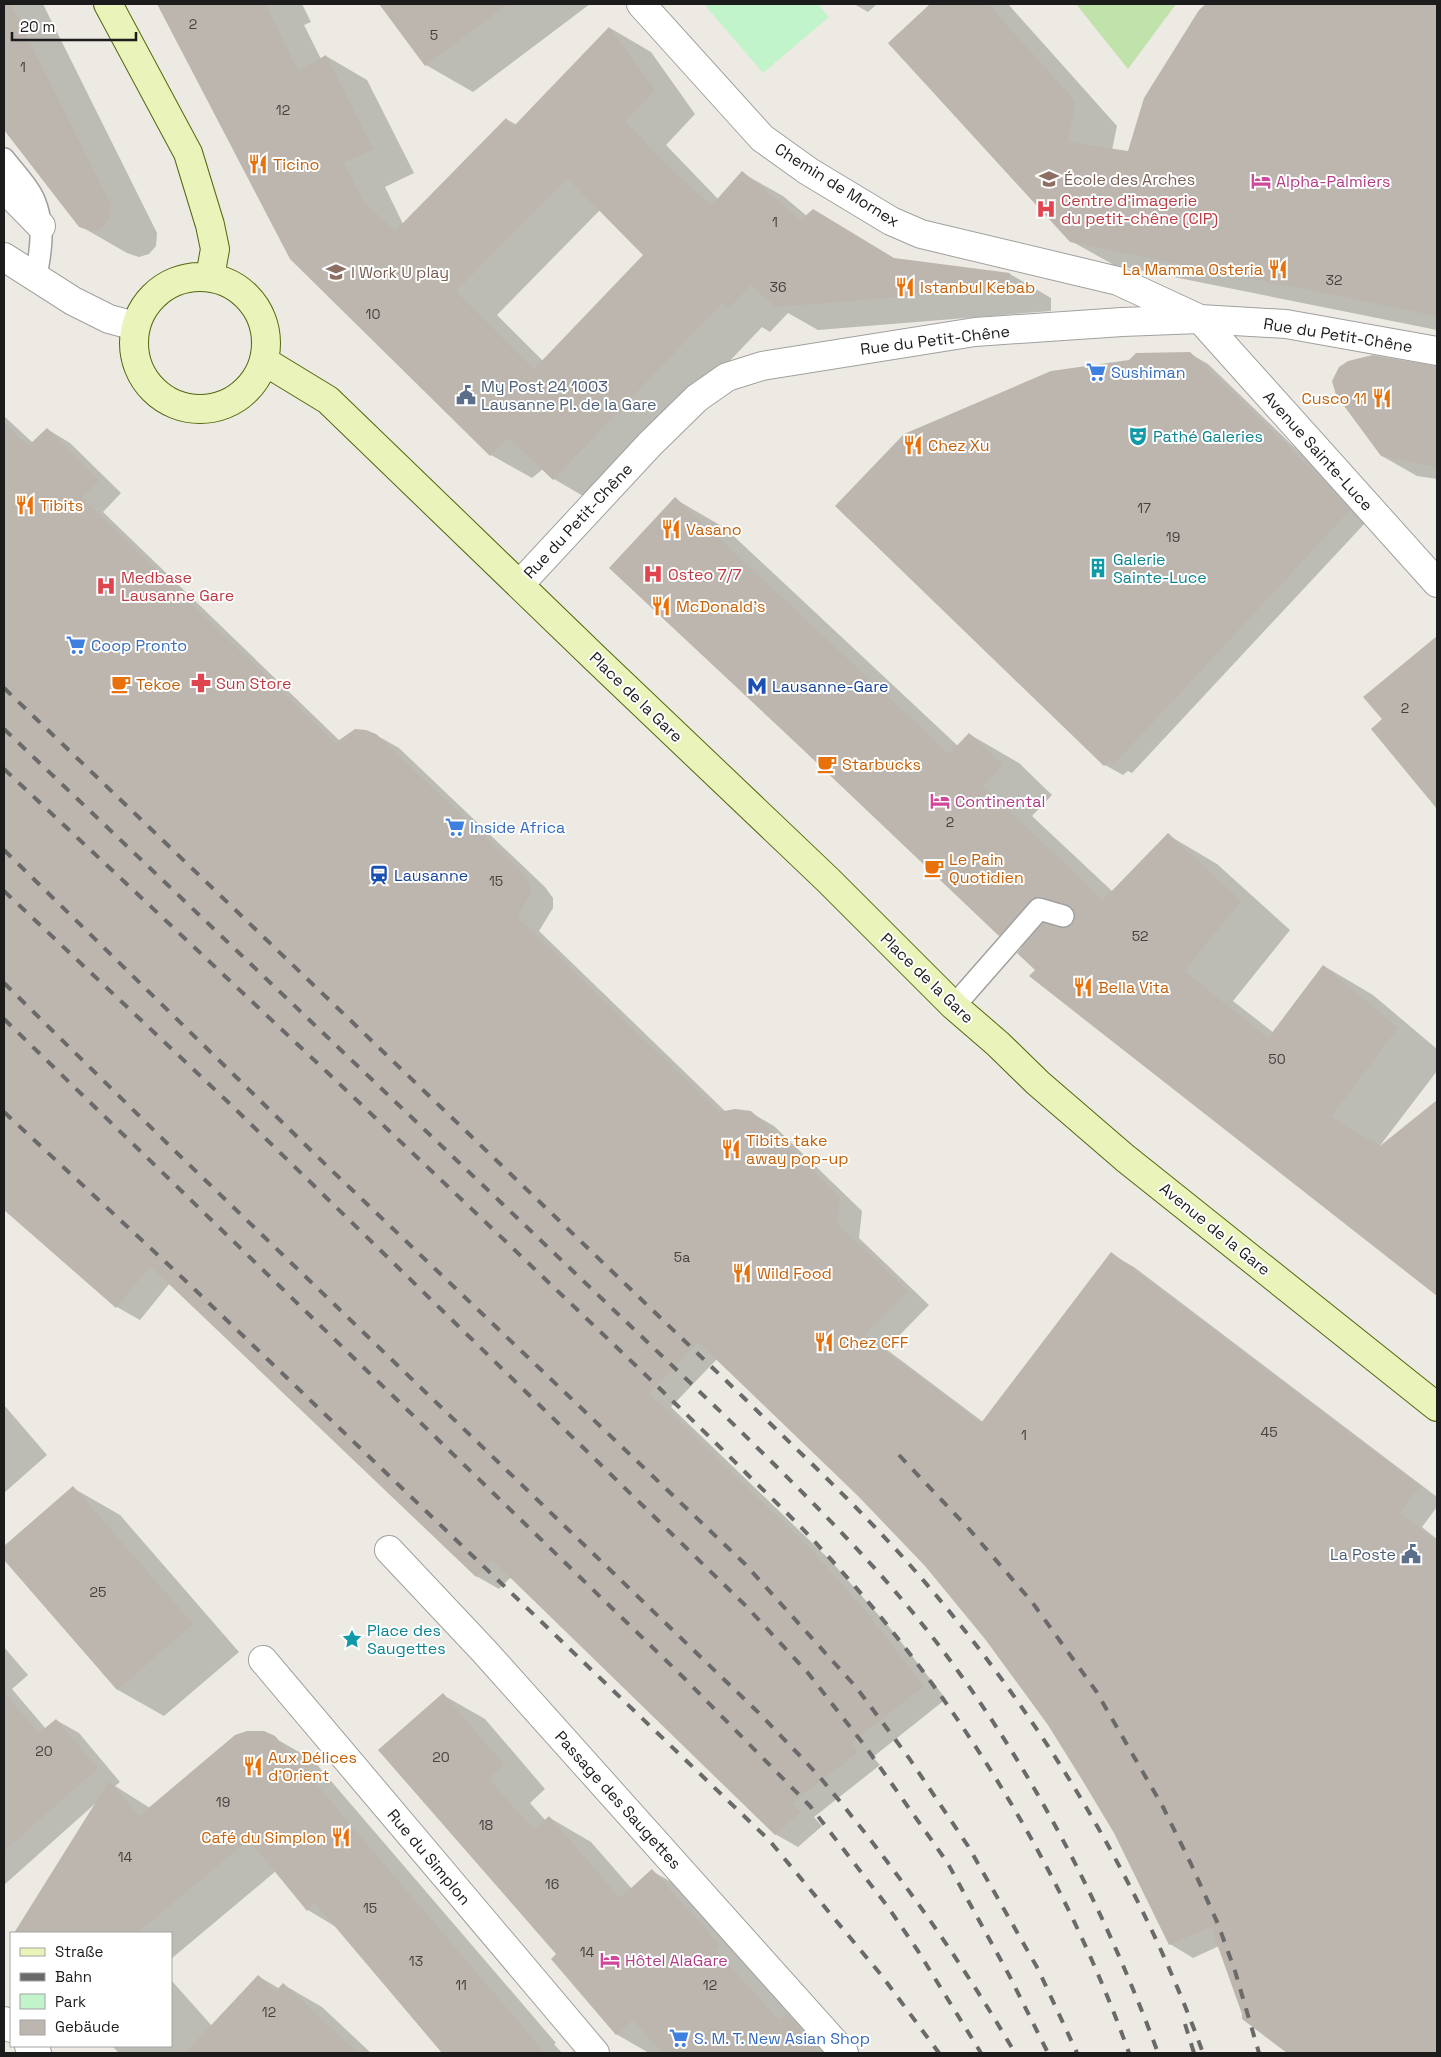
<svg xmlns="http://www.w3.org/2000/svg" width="1441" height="2057" font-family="'Space Grotesk',sans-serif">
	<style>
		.grass { fill: #c0e3ab }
		.park { fill: #c1f4cb }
		.shadow { fill: #0003; fill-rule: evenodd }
		.building { fill: #bcb6af; fill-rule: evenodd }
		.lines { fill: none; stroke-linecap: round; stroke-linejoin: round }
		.service-casing { stroke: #a0a0a0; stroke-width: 24 }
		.pedestrian-casing { stroke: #a0a0a0; stroke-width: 30 }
		.minor-casing { stroke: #a0a0a0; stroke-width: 30 }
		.tertiary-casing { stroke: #a0a0a0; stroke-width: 30 }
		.secondary-casing { stroke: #54670e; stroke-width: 30 }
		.service { stroke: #fff; stroke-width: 21 }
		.pedestrian { stroke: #fff; stroke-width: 28 }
		.minor { stroke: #fff; stroke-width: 28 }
		.tertiary { stroke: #fff; stroke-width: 28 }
		.secondary { stroke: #eaf3b9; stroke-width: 28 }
		.rail { stroke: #6a6a6a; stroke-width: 4; stroke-dasharray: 10 10; stroke-linecap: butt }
		.labels { text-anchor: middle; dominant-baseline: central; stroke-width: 4; stroke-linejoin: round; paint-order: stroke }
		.number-label { font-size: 14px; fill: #444241 }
		.food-label { font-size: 16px; fill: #c56008; stroke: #fff; text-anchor: start }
		.education-label { font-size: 16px; fill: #785e54; stroke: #fff; text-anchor: start }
		.hotel-label { font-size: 16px; fill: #b23c85; stroke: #fff; text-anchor: start }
		.street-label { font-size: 16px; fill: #1c1c1c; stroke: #fff }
		.health-label { font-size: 16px; fill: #be3a42; stroke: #fff; text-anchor: start }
		.shop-label { font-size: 16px; fill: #366cbe; stroke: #fff; text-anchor: start }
		.service-label { font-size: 16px; fill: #4e5e75; stroke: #fff; text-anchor: start }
		.culture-label { font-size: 16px; fill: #0d838f; stroke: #fff; text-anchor: start }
		.transit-label { font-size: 16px; fill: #164399; stroke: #fff; text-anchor: start }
	</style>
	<rect width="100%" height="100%" fill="#eceae2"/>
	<path class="grass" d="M1076 4H1176L1128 69Z"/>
	<path class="park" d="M704 4H818L829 17 763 73Z"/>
	<path class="shadow" d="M4 4H43L157 233 156 246 149 254 139 257 127 253 80 226 4 128Z
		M159 4H302L311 22 304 25 321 59 326 56 367 80 414 173 385 187 403 224 506 119 517 125 610 28 651 52 695 114 666 145 718 199 742 173 783 196 807 216 896 260 1010 274 1051 298V311L818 330 788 313 770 332 762 327 595 503 554 479 543 469 532 478 491 455 291 258ZM600 210 645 255 543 361 497 315Z
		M380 4H590L473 92 426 65Z
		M854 4H877L868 12Z
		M932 4H1008L1117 126 1112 150 1129 153 1200 10 1207 4H1437V330L1114 265 1071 241 889 44Z
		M1189 353 1208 364 1345 496 1367 521 1132 773 1128 771 1123 775 1105 765Z
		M1363 359 1437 378V479L1417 476 1382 456Z
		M4 416 33 443 47 429 70 443 121 493 103 512 340 741 376 735 399 748 545 887 553 898V908L539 931 726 1112H750L774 1126 862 1211 859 1238 929 1305 886 1349 983 1422 1111 1254 1134 1267 1437 1497V1507L1422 1527 1437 1539V2053H1289L1248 2022 1219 1946 1193 1958 1170 1944 1115 1832 1049 1725 986 1638 926 1565 859 1495 717 1359 671 1407 830 1560 890 1628 946 1699 873 1757 880 1765 814 1817 822 1826 798 1847 775 1834 511 1577 499 1589 476 1576 170 1283 140 1320 117 1307 4 1208Z
		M675 499 725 528 958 746 969 734 1019 763 1052 795 1032 816 1113 892 1168 835 1217 864 1290 930 1233 1001 1274 1033 1324 966 1373 995 1437 1049V1071L1379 1147 1437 1101V1294L1037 970 1023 948 999 935Z
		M1431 643 1437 647V807L1372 729 1384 720Z
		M4 1405 47 1455 4 1493Z
		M73 1488 120 1515 239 1652 164 1716 118 1690 4 1558V1548Z
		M4 1647 28 1675 12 1689 46 1729 56 1720 79 1733 120 1782 115 1786 150 1808 264 1732 313 1760 556 2043 554 2044 562 2053H443L336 1927 308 1910 276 1871 171 1959V1933H22V1930L97 1802 4 1885Z
		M443 1695 485 1719 545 1789 530 1803 546 1821 550 1818 591 1842 632 1889 652 1871 694 1895 841 2053H649L616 2034 558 1955Z
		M258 1976 280 1989 284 1985 322 2007 371 2053H119L112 2046H171V1980L212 2026Z"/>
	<path class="building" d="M4 4H11L111 205 109 219 102 228 92 231 79 227 4 130Z
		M157 4H265L298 71 326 55 373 149 344 163 363 201 395 231 506 118 513 127 609 27 655 90 625 121 664 162 711 206 742 171 801 220 813 209 894 258 1010 273V288L775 307 751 285 728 309 722 303 553 480 509 438 490 456 290 259ZM567 178 643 255 534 369 456 291Z
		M379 4H508L425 66Z
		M930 4H988L1075 101 1068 142 1128 151 1144 98 1199 10 1206 4H1437V316L1070 242 888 43Z
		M1190 352 1327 484 1350 510 1114 764 1110 760 1104 766 835 506 904 434 1051 371 1129 360 1136 353Z
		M1373 355 1437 366V467L1381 456 1336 395 1332 381 1339 367 1348 361Z
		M4 423 28 446 47 428 99 480 82 498 335 743 355 729 366 730 376 734 523 873 530 884 531 894 517 917 719 1112 735 1109 751 1111 840 1197 837 1224 908 1291 864 1335 981 1423 1111 1252 1420 1486 1400 1513 1437 1542V2053H1287L1242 2019V2014L1211 1927 1169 1945 1114 1833 1081 1778 1048 1725 985 1639 925 1566 858 1496 698 1342 649 1393 807 1545 867 1613 924 1686 851 1743 858 1752 792 1803 800 1812 775 1835 492 1560 476 1577 150 1266 116 1308 4 1210Z
		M675 497 949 754 969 733 1003 765 983 786 1103 900 1168 833 1241 901 1184 971 1268 1038 1323 965 1398 1028 1331 1117 1380 1146 1437 1100V1296L1029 976 1035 970 1017 953 1043 923 1060 928 1071 925 1075 920V914L1072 907 1042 897H1035L1030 901 999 936 797 744 609 568Z
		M1437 636V809L1371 729 1382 719 1363 697Z
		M73 1486 193 1624 117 1690 4 1560V1546Z
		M4 1692 39 1733 56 1719 98 1768 4 1851Z
		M443 1693 504 1765 489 1779 534 1830 549 1816 620 1898 652 1869 719 1944 715 1950 779 2020 786 2013 821 2053H662L633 2020 616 2035 551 1959 556 1954 378 1750Z
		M247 1731H264L275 1736 281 1743 545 2053H442L315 1903 307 1911 249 1840 137 1933H14L109 1781 139 1816 235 1735Z
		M258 1975 276 1991 283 1983 358 2053H185Z"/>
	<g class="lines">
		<defs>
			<path id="service" d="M4 159C13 171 29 187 34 200 45 226 41 250 36 276
				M954 1006 1039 909 1063 916"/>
			<path id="pedestrian" d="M4 188 41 226
				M520 584 650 444 697 398 727 377 762 366 975 332 1122 322 1200 319
				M263 1660 595 2053"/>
			<path id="minor" d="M641 4 762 138 808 171 891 221 921 234 1118 281 1200 319 1437 583
				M1200 319 1286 324 1437 351
				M389 1550 484 1651 844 2053
				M4 2021 11 2028
				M29 2046 37 2053"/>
			<path id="tertiary" d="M4 257 73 301 109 319 135 326"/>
			<path id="secondary" d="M108 4 188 153 210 225 215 249 210 277
				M134 343a66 66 0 1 1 132 0a66 66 0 1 1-132 0Z
				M264 361 328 400 596 659 828 880 954 1006 998 1044 1038 1083 1125 1158 1437 1407"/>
		</defs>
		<use href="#service" class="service-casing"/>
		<use href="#pedestrian" class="pedestrian-casing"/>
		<use href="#minor" class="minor-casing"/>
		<use href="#tertiary" class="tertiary-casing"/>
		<use href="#secondary" class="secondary-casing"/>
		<use href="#service" class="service"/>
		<use href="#pedestrian" class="pedestrian"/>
		<use href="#minor" class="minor"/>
		<use href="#tertiary" class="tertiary"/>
		<use href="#secondary" class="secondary"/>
		<path class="rail" d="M4 688 742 1396C801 1454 862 1510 917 1573 1038 1712 1140 1879 1203 2053
			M4 729 724 1415C782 1472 840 1528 893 1589 1009 1723 1097 1888 1158 2053
			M4 769C177 931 350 1093 521 1256 596 1328 672 1399 746 1473 768 1495 792 1517 813 1540 950 1685 1062 1866 1129 2053
			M4 850 326 1165 745 1564 856 1687 909 1758 968 1846 1038 1969 1077 2053
			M4 891 228 1102 746 1606 808 1673 865 1746 947 1862 1009 1975 1048 2053
			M4 983 177 1153 763 1717C783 1739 804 1759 823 1781 894 1866 959 1957 1015 2053
			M4 1019 682 1676 810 1806 888 1907 918 1951 981 2053
			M4 1112 188 1283 769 1840 882 1976 939 2053
			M899 1455 969 1529 1032 1602 1096 1691 1163 1807 1191 1864 1218 1924 1235 1971 1259 2053
			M1185 2024 1194 2053"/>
	</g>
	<defs>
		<symbol id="restaurant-bare" viewBox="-9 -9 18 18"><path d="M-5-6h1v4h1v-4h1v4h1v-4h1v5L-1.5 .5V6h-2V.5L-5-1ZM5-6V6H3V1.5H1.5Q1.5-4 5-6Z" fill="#e8710a" stroke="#fff" stroke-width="2.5" paint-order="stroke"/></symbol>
		<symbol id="school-bare" viewBox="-9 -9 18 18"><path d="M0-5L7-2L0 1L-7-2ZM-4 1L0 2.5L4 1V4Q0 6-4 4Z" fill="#8d6e63" stroke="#fff" stroke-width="2.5" paint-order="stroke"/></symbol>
		<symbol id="hotel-bare" viewBox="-9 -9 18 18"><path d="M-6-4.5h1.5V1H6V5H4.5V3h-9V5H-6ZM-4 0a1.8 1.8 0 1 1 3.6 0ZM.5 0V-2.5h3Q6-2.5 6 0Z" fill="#d1479c" stroke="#fff" stroke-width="2.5" paint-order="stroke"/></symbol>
		<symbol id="hospital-bare" viewBox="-9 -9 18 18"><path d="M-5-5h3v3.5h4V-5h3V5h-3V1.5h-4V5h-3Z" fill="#e0444e" stroke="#fff" stroke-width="2.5" paint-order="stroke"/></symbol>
		<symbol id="supermarket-bare" viewBox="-9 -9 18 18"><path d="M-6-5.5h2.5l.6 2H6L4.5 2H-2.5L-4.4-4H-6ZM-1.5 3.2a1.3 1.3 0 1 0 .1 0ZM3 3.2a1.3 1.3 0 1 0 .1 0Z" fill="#3f7fe0" stroke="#fff" stroke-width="2.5" paint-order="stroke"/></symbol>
		<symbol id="civic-bare" viewBox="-9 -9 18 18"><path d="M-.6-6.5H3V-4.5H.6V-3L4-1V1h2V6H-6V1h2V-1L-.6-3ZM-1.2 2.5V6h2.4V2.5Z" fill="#5c6f8a" stroke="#fff" stroke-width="2.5" paint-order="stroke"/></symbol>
		<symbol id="theatre-bare" viewBox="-9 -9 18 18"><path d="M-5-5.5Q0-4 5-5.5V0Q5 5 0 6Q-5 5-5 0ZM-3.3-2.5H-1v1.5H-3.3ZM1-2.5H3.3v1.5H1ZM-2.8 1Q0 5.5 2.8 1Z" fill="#0f9aa8" stroke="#fff" stroke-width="2.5" paint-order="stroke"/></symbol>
		<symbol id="building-bare" viewBox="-9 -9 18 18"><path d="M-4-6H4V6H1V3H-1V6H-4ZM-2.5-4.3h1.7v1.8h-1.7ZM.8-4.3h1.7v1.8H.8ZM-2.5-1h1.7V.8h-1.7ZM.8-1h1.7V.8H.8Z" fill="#0f9aa8" stroke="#fff" stroke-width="2.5" paint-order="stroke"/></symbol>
		<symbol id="pharmacy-bare" viewBox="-9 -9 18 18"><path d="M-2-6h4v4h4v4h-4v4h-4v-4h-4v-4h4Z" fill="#e0444e" stroke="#fff" stroke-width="2.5" paint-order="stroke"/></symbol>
		<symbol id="cafe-bare" viewBox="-9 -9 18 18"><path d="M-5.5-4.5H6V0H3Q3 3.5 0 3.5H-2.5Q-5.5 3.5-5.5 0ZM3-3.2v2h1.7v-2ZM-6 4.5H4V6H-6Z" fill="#e8710a" stroke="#fff" stroke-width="2.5" paint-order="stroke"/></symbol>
		<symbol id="metro-bare" viewBox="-9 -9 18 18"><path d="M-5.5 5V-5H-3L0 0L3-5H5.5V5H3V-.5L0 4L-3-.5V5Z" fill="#1a4fb4" stroke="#fff" stroke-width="2.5" paint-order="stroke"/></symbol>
		<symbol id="station-bare" viewBox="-9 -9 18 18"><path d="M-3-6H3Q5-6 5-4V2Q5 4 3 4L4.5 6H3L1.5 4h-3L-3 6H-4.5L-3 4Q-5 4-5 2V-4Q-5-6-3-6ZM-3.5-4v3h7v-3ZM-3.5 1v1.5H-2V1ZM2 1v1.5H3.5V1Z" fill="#1a4fb4" stroke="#fff" stroke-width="2.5" paint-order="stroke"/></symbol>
		<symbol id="sight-bare" viewBox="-9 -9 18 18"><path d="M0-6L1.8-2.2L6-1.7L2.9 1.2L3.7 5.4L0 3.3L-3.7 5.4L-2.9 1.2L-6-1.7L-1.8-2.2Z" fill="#0f9aa8" stroke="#fff" stroke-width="2.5" paint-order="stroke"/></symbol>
	</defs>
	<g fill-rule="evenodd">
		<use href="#restaurant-bare" x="244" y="150" width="28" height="28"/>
		<use href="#school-bare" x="1035" y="165" width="28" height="28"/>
		<use href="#hotel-bare" x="1247" y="167" width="28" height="28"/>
		<use href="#hospital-bare" x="1032" y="195" width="28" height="28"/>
		<use href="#restaurant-bare" x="1264" y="255" width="28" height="28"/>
		<use href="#school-bare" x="322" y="258" width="28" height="28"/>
		<use href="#restaurant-bare" x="891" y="273" width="28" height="28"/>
		<use href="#supermarket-bare" x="1082" y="358" width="28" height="28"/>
		<use href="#civic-bare" x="452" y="381" width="28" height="28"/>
		<use href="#restaurant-bare" x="1368" y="384" width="28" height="28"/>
		<use href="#theatre-bare" x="1124" y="422" width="28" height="28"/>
		<use href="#restaurant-bare" x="899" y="431" width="28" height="28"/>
		<use href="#restaurant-bare" x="11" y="491" width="28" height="28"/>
		<use href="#restaurant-bare" x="657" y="515" width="28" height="28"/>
		<use href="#building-bare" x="1084" y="554" width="28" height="28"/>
		<use href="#hospital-bare" x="639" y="560" width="28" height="28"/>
		<use href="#hospital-bare" x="92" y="572" width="28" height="28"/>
		<use href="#restaurant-bare" x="647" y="592" width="28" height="28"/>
		<use href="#supermarket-bare" x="62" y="631" width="28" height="28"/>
		<use href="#pharmacy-bare" x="187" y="669" width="28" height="28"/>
		<use href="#cafe-bare" x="107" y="670" width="28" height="28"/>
		<use href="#metro-bare" x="743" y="672" width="28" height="28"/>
		<use href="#cafe-bare" x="813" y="750" width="28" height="28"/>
		<use href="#hotel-bare" x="926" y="787" width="28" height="28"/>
		<use href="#supermarket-bare" x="441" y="813" width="28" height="28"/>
		<use href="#cafe-bare" x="920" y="854" width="28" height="28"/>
		<use href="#station-bare" x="365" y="861" width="28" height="28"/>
		<use href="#restaurant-bare" x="1069" y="973" width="28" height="28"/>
		<use href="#restaurant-bare" x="717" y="1135" width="28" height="28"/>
		<use href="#restaurant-bare" x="728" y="1259" width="28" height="28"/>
		<use href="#restaurant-bare" x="810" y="1328" width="28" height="28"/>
		<use href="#civic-bare" x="1397" y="1540" width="28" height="28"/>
		<use href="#sight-bare" x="338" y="1625" width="28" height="28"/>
		<use href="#restaurant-bare" x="239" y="1752" width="28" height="28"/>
		<use href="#restaurant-bare" x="327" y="1823" width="28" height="28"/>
		<use href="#hotel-bare" x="596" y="1946" width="28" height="28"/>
		<use href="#supermarket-bare" x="665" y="2024" width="28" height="28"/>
	</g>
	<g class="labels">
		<g class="number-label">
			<text x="193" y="24">2</text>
			<text x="434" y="35">5</text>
			<text x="23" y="67">1</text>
			<text x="283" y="110">12</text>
			<text x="775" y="222">1</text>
			<text x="1334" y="280">32</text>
			<text x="778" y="287">36</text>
			<text x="373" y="314">10</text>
			<text x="1144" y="508">17</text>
			<text x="1173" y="537">19</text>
			<text x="1405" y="708">2</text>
			<text x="950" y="822">2</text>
			<text x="496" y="881">15</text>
			<text x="1140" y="936">52</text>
			<text x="1277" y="1059">50</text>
			<text x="682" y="1257">5a</text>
			<text x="1269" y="1432">45</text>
			<text x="1024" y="1435">1</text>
			<text x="98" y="1592">25</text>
			<text x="44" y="1751">20</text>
			<text x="441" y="1757">20</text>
			<text x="223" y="1802">19</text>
			<text x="486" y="1825">18</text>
			<text x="125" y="1857">14</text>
			<text x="552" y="1884">16</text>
			<text x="370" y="1908">15</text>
			<text x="587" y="1952">14</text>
			<text x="416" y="1961">13</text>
			<text x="461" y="1985">11</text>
			<text x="710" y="1985">12</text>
			<text x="269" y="2012">12</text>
		</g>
		<g class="food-label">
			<text x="273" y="164">Ticino</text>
			<text x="1263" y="269" text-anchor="end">La Mamma Osteria</text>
			<text x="920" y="287">Istanbul Kebab</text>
			<text x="1367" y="398" text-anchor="end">Cusco 11</text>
			<text x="928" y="445">Chez Xu</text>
			<text x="40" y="505">Tibits</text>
			<text x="686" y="529">Vasano</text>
			<text x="676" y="606">McDonald's</text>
			<text x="136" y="684">Tekoe</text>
			<text x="842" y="764">Starbucks</text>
			<text x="949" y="859">Le Pain<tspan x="949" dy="18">Quotidien</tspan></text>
			<text x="1098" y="987">Bella Vita</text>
			<text x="746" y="1140">Tibits take<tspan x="746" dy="18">away pop-up</tspan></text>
			<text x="757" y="1273">Wild Food</text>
			<text x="839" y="1342">Chez CFF</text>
			<text x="268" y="1757">Aux Délices<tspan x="268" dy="18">d'Orient</tspan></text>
			<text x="326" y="1837" text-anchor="end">Café du Simplon</text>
		</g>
		<g class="education-label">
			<text x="1064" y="179">École des Arches</text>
			<text x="351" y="272">I Work U play</text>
		</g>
		<g class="hotel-label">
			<text x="1276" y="181">Alpha-Palmiers</text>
			<text x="955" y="801">Continental</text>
			<text x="625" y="1960">Hôtel AlaGare</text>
		</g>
		<g class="street-label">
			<text transform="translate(837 185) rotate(32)">Chemin de Mornex</text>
			<text transform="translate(1338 335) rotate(9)">Rue du Petit-Chêne</text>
			<text transform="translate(935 340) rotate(-7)">Rue du Petit-Chêne</text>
			<text transform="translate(1318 451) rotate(48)">Avenue Sainte-Luce</text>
			<text transform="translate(578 521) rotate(-47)">Rue du Petit-Chêne</text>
			<text transform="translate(636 697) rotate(44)">Place de la Gare</text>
			<text transform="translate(927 978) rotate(44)">Place de la Gare</text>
			<text transform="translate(1215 1229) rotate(39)">Avenue de la Gare</text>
			<text transform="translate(618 1800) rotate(48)">Passage des Saugettes</text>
			<text transform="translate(429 1857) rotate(50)">Rue du Simplon</text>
		</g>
		<g class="health-label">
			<text x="1061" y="200">Centre d'imagerie<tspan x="1061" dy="18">du petit-chêne (CIP)</tspan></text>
			<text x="668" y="574">Osteo 7/7</text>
			<text x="121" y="577">Medbase<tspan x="121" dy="18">Lausanne Gare</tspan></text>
			<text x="216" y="683">Sun Store</text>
		</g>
		<g class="shop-label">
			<text x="1111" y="372">Sushiman</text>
			<text x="91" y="645">Coop Pronto</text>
			<text x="470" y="827">Inside Africa</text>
			<text x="694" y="2038">S. M. T. New Asian Shop</text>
		</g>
		<g class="service-label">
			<text x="481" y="386">My Post 24 1003<tspan x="481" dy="18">Lausanne Pl. de la Gare</tspan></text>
			<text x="1396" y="1554" text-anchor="end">La Poste</text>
		</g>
		<g class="culture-label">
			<text x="1153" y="436">Pathé Galeries</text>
			<text x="1113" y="559">Galerie<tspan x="1113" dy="18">Sainte-Luce</tspan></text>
			<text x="367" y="1630">Place des<tspan x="367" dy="18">Saugettes</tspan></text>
		</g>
		<g class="transit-label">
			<text x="772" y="686">Lausanne-Gare</text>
			<text x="394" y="875">Lausanne</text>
		</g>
	</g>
	<rect width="1441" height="2057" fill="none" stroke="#1c1c1c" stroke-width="10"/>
	<rect x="10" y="1932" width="162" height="115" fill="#ffffff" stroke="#a4a4a4"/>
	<rect x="20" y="1948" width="25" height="8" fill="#eaf3b9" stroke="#a4a4a4"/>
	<text x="55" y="1957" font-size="15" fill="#1c1c1c">Straße</text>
	<rect x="20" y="1973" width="25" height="8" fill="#6a6a6a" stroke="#a4a4a4"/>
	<text x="55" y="1982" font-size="15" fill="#1c1c1c">Bahn</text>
	<rect x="20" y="1994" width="25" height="15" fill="#c1f4cb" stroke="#a4a4a4"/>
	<text x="55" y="2007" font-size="15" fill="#1c1c1c">Park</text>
	<rect x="20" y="2020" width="25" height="15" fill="#bcb6af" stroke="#a4a4a4"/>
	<text x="55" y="2032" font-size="15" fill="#1c1c1c">Gebäude</text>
	<path d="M12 32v8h124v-8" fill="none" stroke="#1c1c1c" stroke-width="2.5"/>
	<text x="20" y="32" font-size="15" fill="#1c1c1c" stroke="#ffffff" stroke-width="4" paint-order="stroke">20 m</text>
</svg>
